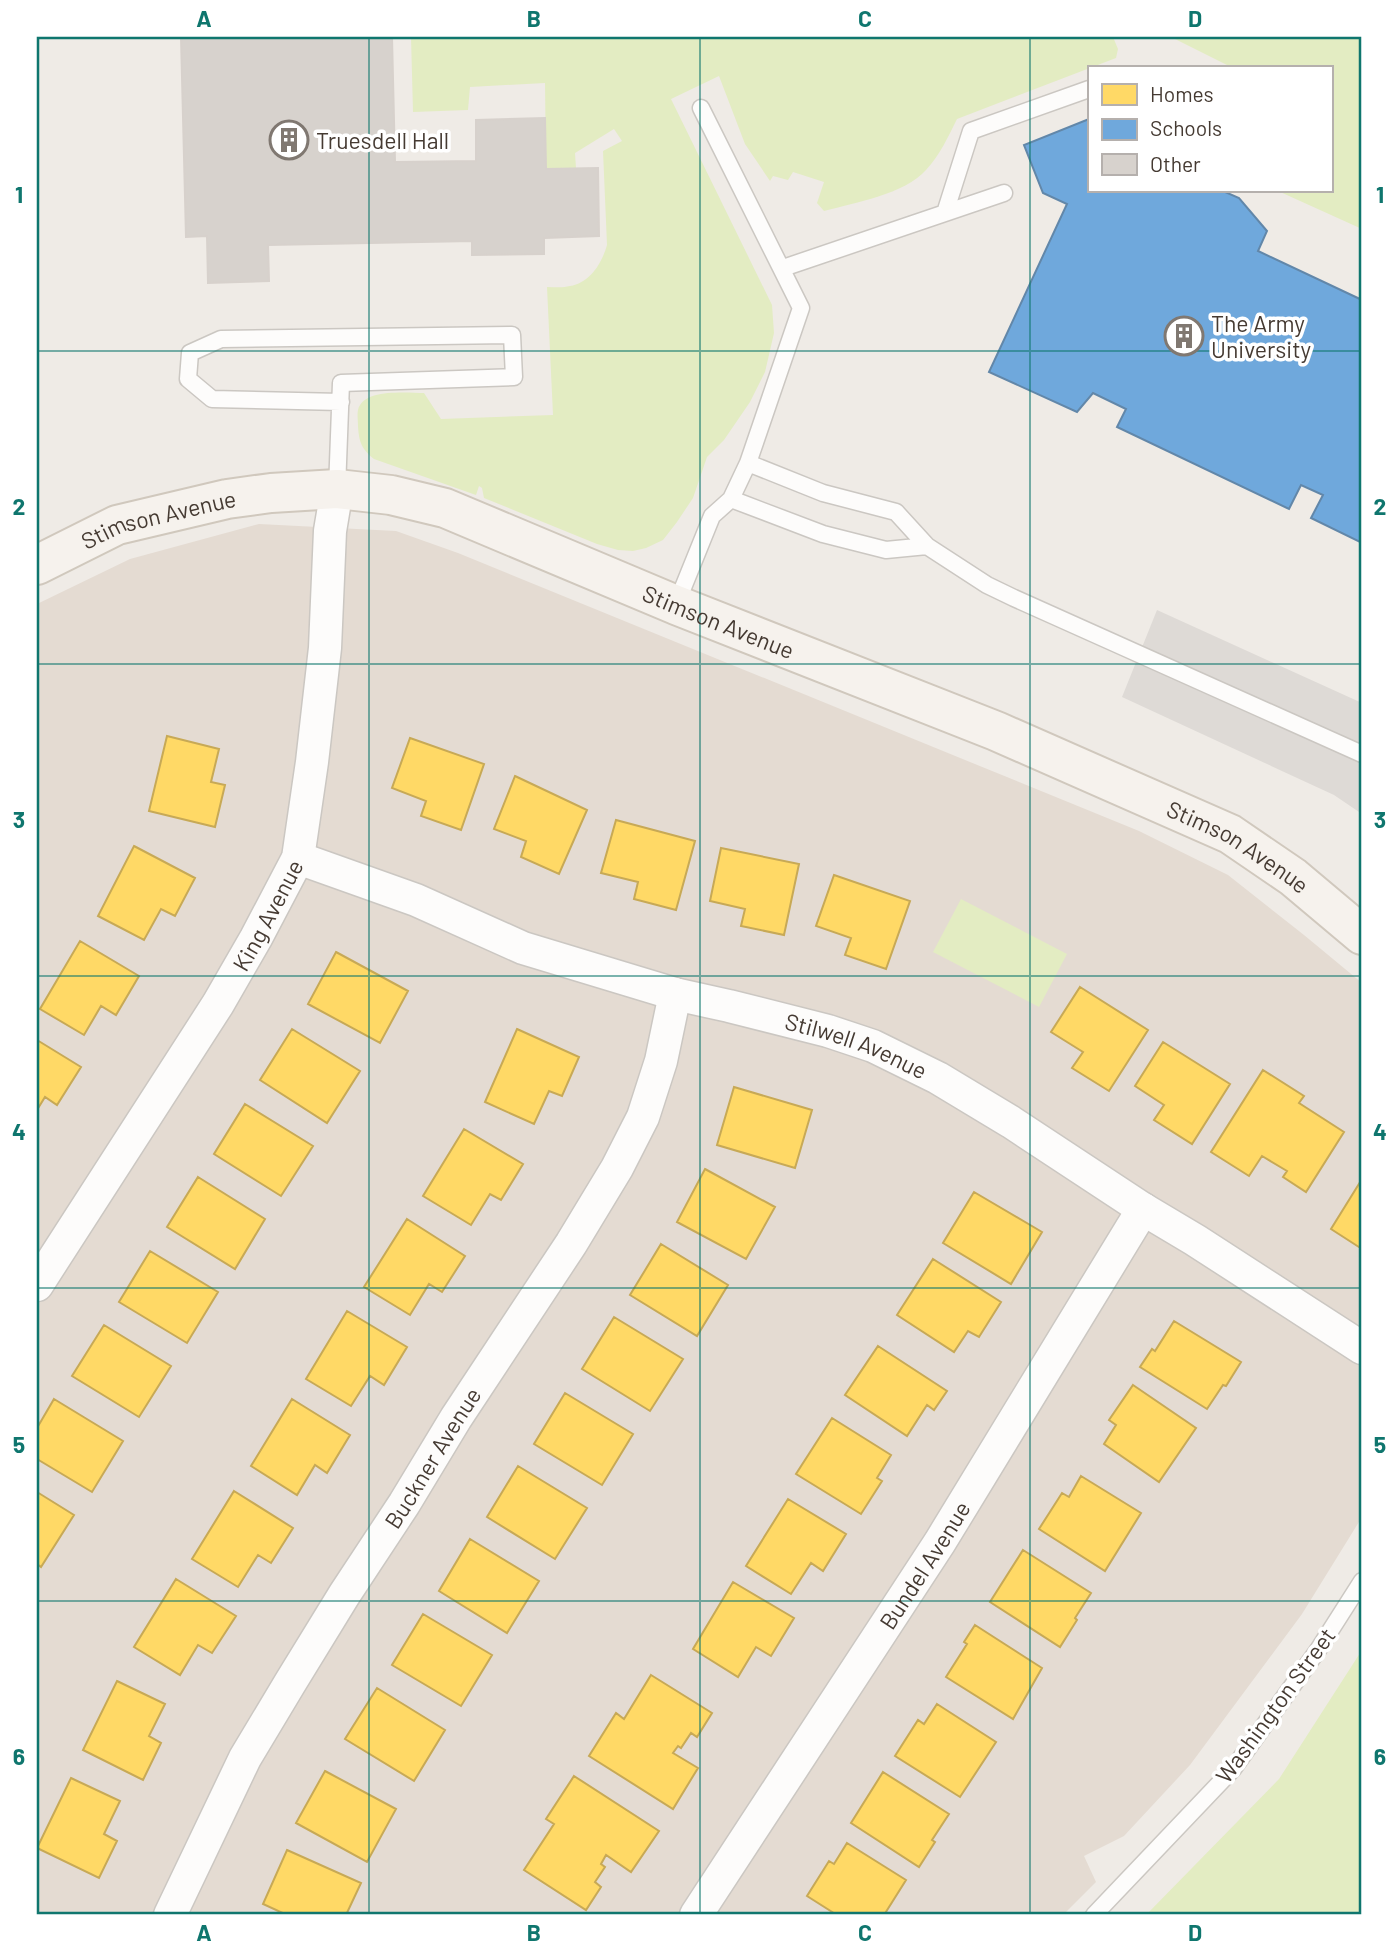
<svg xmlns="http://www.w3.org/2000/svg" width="1399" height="1952" font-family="Barlow,sans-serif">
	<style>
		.residential { fill: #e4dbd2 }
		.green { fill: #e3ecc2 }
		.parking { fill: #dedad6 }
		.homes { fill: #ffd966; stroke: #c7a956; stroke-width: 2 }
		.schools { fill: #6fa8dc; stroke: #6287a9; stroke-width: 2 }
		.building { fill: #d7d2cd; stroke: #d7d1cc; stroke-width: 2 }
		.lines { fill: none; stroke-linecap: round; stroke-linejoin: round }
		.lane-casing { stroke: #cbc7c2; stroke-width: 19 }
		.street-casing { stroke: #cbc7c2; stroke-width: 35 }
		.secondary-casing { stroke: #d0c8bd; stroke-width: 42 }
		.lane { stroke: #fdfcfb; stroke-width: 16 }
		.street { stroke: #fdfcfb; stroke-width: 32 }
		.secondary { stroke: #f6f2ed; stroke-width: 38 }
		.grid { fill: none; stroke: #0f766e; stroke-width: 2; stroke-opacity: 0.55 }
		.labels { text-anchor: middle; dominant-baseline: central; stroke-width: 7; stroke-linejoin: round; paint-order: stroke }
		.poi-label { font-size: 23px; fill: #453a32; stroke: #fff; text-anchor: start }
		.street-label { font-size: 23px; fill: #453a32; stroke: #fff }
		.neatline { fill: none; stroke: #0f766e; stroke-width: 2.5 }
		.grid-label { font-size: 23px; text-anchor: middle; font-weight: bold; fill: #0f766e }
	</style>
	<rect width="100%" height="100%" fill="#efebe6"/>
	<path class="residential" d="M259 524 396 531 458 553 1139 831 1228 875 1304 935 1362 983V1517L1302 1614 1190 1765 1124 1836 1084 1856 1096 1882 1063 1915H37V604L130 559Z"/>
	<path class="green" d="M411 37H1113L1118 49 1116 58 957 119C948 137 940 155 926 170 905 194 854 203 824 211L817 203 824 182 793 172 788 180 773 176 770 181 745 144 719 76 671 99 772 305 774 333 765 372 750 402 724 440 707 457 693 498 677 522 663 540 646 548 633 551 618 550 597 544 484 498 482 488 479 486 476 495 374 459C362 449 359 443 358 426 358 421 357 414 358 410 363 388 407 393 424 393L441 419 553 415 547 287C555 287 563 288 570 286 590 283 602 263 607 245L603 151 622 141 614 129 575 153 576 168 546 169 545 83 470 87 468 110 413 112Z
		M1171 37H1362V229L1278 191H1331V68H1233Z
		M961 899 1067 954 1039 1007 933 952Z
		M1362 1650V1915H1146L1279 1779Z"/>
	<path class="parking" d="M1157 610 1362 703V814L1334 795 1122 697Z"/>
	<path class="homes" d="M167 736 219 749 211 782 225 785 215 827 149 811Z
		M410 738 484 764 461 830 421 816 426 801 392 788Z
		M515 776 587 810 559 874 521 857 526 841 494 829Z
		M616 820 695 841 676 910 634 899 638 882 601 873Z
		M134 846 195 878 175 916 161 909 144 940 98 916Z
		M721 848 799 864 784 935 741 926 745 909 710 901Z
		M834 875 910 901 886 969 845 955 851 938 816 926Z
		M80 941 139 976 116 1015 101 1006 84 1035 40 1009Z
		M336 952 408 991 380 1043 308 1004Z
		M1080 987 1148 1030 1109 1091 1072 1068 1083 1052 1051 1032Z
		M292 1029 360 1071 327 1123 260 1080Z
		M517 1029 579 1057 562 1096 549 1091 534 1124 485 1102Z
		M37 1040 81 1067 57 1105 45 1097 37 1110Z
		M1163 1042 1230 1084 1192 1144 1154 1120 1164 1105 1135 1086Z
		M1263 1070 1304 1096 1299 1103 1344 1132 1306 1192 1283 1177 1287 1171 1262 1156 1249 1176 1211 1152Z
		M734 1087 812 1110 795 1168 717 1145Z
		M245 1104 313 1146 281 1196 214 1154Z
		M464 1129 523 1164 501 1200 490 1194 471 1225 423 1196Z
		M705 1169 775 1207 746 1259 677 1222Z
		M198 1177 265 1219 235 1269 167 1227Z
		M1362 1179V1249L1331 1229Z
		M974 1192 1042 1232 1011 1284 943 1243Z
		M407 1219 465 1256 442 1292 429 1284 410 1315 364 1287Z
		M661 1244 728 1285 697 1336 630 1295Z
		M150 1251 218 1292 187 1343 119 1302Z
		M933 1259 1001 1302 979 1337 968 1331 954 1352 897 1315Z
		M347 1311 407 1347 384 1385 370 1376 351 1406 306 1379Z
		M614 1317 683 1359 650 1411 582 1369Z
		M1174 1321 1241 1362 1226 1386 1223 1385 1207 1409 1140 1367 1152 1349 1155 1351Z
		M104 1325 171 1366 139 1417 72 1376Z
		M878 1346 947 1391 934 1410 927 1405 907 1436 845 1395Z
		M1133 1385 1196 1428 1159 1482 1104 1444 1116 1425 1109 1420Z
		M565 1393 633 1434 602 1485 534 1444Z
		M54 1399 123 1441 92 1492 37 1459V1428Z
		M292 1399 350 1435 327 1473 315 1465 297 1495 251 1466Z
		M832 1418 891 1455 877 1478 882 1481 861 1514 796 1474Z
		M518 1466 587 1508 555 1559 487 1517Z
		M1081 1476 1141 1513 1105 1571 1039 1529 1062 1493 1069 1497Z
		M234 1491 293 1528 271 1563 258 1555 238 1587 192 1559Z
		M37 1492 74 1515 41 1567 37 1564Z
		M788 1499 846 1534 823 1571 811 1563 791 1594 746 1566Z
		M470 1539 539 1581 507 1633 439 1591Z
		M1023 1550 1091 1593 1075 1618 1077 1620 1060 1647 990 1602Z
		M176 1579 236 1616 212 1653 198 1645 180 1675 134 1647Z
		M733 1582 794 1618 771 1656 756 1647 738 1677 693 1649Z
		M423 1614 492 1655 461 1706 392 1665Z
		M975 1625 1042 1668 1013 1719 946 1677 967 1644 964 1642Z
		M651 1675 712 1713 697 1737 691 1733 681 1748 678 1746 673 1753 698 1768 673 1809 589 1756 616 1713 624 1719Z
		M117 1681 165 1704 149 1736 161 1743 143 1780 83 1750Z
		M377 1688 445 1730 414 1781 345 1739Z
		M937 1704 996 1742 960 1797 895 1756 918 1720 924 1724Z
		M325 1771 396 1809 367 1862 296 1823Z
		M883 1772 949 1814 932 1840 935 1842 919 1867 851 1823Z
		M574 1776 659 1831 631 1872 606 1855 601 1864 605 1867 595 1882 601 1887 586 1910 524 1870 554 1824 546 1819Z
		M71 1778 120 1801 104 1834 117 1841 99 1878 37 1848Z
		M847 1843 906 1880 884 1915H837L807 1896 829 1861 834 1864Z
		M287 1850 361 1883 346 1915H287L263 1904Z"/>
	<path class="schools" d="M1089 119V191H1223L1239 198 1267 231 1258 251 1362 300V543L1311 518 1323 495 1301 485 1289 509 1117 427 1126 409 1093 393 1077 412 989 372 1067 204 1043 193 1024 145Z"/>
	<path class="building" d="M181 37H392L395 162 476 161V120L545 118 546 169 598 168 599 236 544 238V254L472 255V241L268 245 269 281 208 283 207 236 186 237Z"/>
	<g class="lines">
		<defs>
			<path id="lane" d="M945 213 971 131 1089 89
				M783 268 1004 193
				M337 489 341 383 514 377 512 335 221 339 190 353 188 379 212 399 341 402
				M731 499 823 534 886 550 927 546 896 512 823 493 748 463
				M927 546 987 585 1014 598 1362 754
				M676 605 712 516 731 499 748 463 801 308 701 108
				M1094 1915 1233 1769 1318 1650 1362 1581"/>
			<g id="street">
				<path id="s1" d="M298 858 416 900 523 948 675 994 729 1006 828 1031 873 1046 938 1078 1011 1122 1143 1209 1195 1240 1362 1348"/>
				<path id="s2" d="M37 1285 218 1004 256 938 298 858 312 762 325 648 330 531 337 489"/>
				<path id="s3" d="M170 1915 245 1758 290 1683 344 1595 404 1504 456 1418 571 1244 617 1168 643 1117 661 1061 675 994"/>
				<path id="s4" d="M696 1915 940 1542 1143 1209"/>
			</g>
			<g id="secondary">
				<path id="s5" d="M37 565 117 525 227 499 271 493 337 489 391 495 445 508 676 605 996 731 1230 834 1293 877 1362 935"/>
			</g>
		</defs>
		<use href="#lane" class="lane-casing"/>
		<use href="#street" class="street-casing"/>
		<use href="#secondary" class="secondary-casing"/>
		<use href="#lane" class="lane"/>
		<use href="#street" class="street"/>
		<use href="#secondary" class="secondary"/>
	</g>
	<path class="grid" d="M369 37V1915M700 37V1915M1030 37V1915M37 351H1362M37 664H1362M37 976H1362M37 1288H1362M37 1601H1362"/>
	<defs>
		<symbol id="building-ring" viewBox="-11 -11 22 22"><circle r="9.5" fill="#fff" stroke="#807871" stroke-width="1.5"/><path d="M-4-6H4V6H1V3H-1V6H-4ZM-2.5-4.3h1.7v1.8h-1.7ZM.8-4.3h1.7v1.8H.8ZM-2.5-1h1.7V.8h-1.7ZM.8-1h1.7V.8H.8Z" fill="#807871"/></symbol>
	</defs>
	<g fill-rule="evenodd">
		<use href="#building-ring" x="267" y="118" width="44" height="44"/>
		<use href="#building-ring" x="1162" y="314" width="44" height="44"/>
	</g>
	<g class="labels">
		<g class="poi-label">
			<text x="316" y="140">Truesdell Hall</text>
			<text x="1211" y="323">The Army<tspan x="1211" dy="26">University</tspan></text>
		</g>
		<g class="street-label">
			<text stroke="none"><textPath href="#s5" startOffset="131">Stimson Avenue</textPath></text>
			<text stroke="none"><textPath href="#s5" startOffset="719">Stimson Avenue</textPath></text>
			<text stroke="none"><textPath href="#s5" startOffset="1286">Stimson Avenue</textPath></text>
			<text stroke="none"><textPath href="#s2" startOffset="436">King Avenue</textPath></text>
			<text stroke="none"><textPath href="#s1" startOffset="590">Stilwell Avenue</textPath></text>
			<text stroke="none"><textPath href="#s3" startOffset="528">Buckner Avenue</textPath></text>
			<text stroke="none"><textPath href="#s4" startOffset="418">Bundel Avenue</textPath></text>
			<text transform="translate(1275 1705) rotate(-54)">Washington Street</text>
		</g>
	</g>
	<rect width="1399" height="1952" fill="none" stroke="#ffffff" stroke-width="77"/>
	<rect x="1088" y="66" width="245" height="126" fill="#ffffff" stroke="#b5b0ad" stroke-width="2"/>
	<rect x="1102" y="84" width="35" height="21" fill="#ffd966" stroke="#b5b0ad" stroke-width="2"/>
	<text x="1150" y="102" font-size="21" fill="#453a32">Homes</text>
	<rect x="1102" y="119" width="35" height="21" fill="#6fa8dc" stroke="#b5b0ad" stroke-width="2"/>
	<text x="1150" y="136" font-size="21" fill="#453a32">Schools</text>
	<rect x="1102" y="154" width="35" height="21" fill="#d7d2cd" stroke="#b5b0ad" stroke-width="2"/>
	<text x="1150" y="172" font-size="21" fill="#453a32">Other</text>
	<rect x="38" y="38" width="1322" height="1875" class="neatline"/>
	<g class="grid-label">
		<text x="204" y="27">A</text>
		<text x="534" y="27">B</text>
		<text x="865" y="27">C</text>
		<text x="1195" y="27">D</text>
		<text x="19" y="203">1</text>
		<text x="1380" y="203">1</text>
		<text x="19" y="515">2</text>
		<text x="1380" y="515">2</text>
		<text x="19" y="828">3</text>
		<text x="1380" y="828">3</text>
		<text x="19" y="1140">4</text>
		<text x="1380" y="1140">4</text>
		<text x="19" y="1453">5</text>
		<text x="1380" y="1453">5</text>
		<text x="19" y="1765">6</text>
		<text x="1380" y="1765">6</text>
		<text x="204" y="1941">A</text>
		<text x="534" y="1941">B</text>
		<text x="865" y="1941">C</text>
		<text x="1195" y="1941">D</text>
	</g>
</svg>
